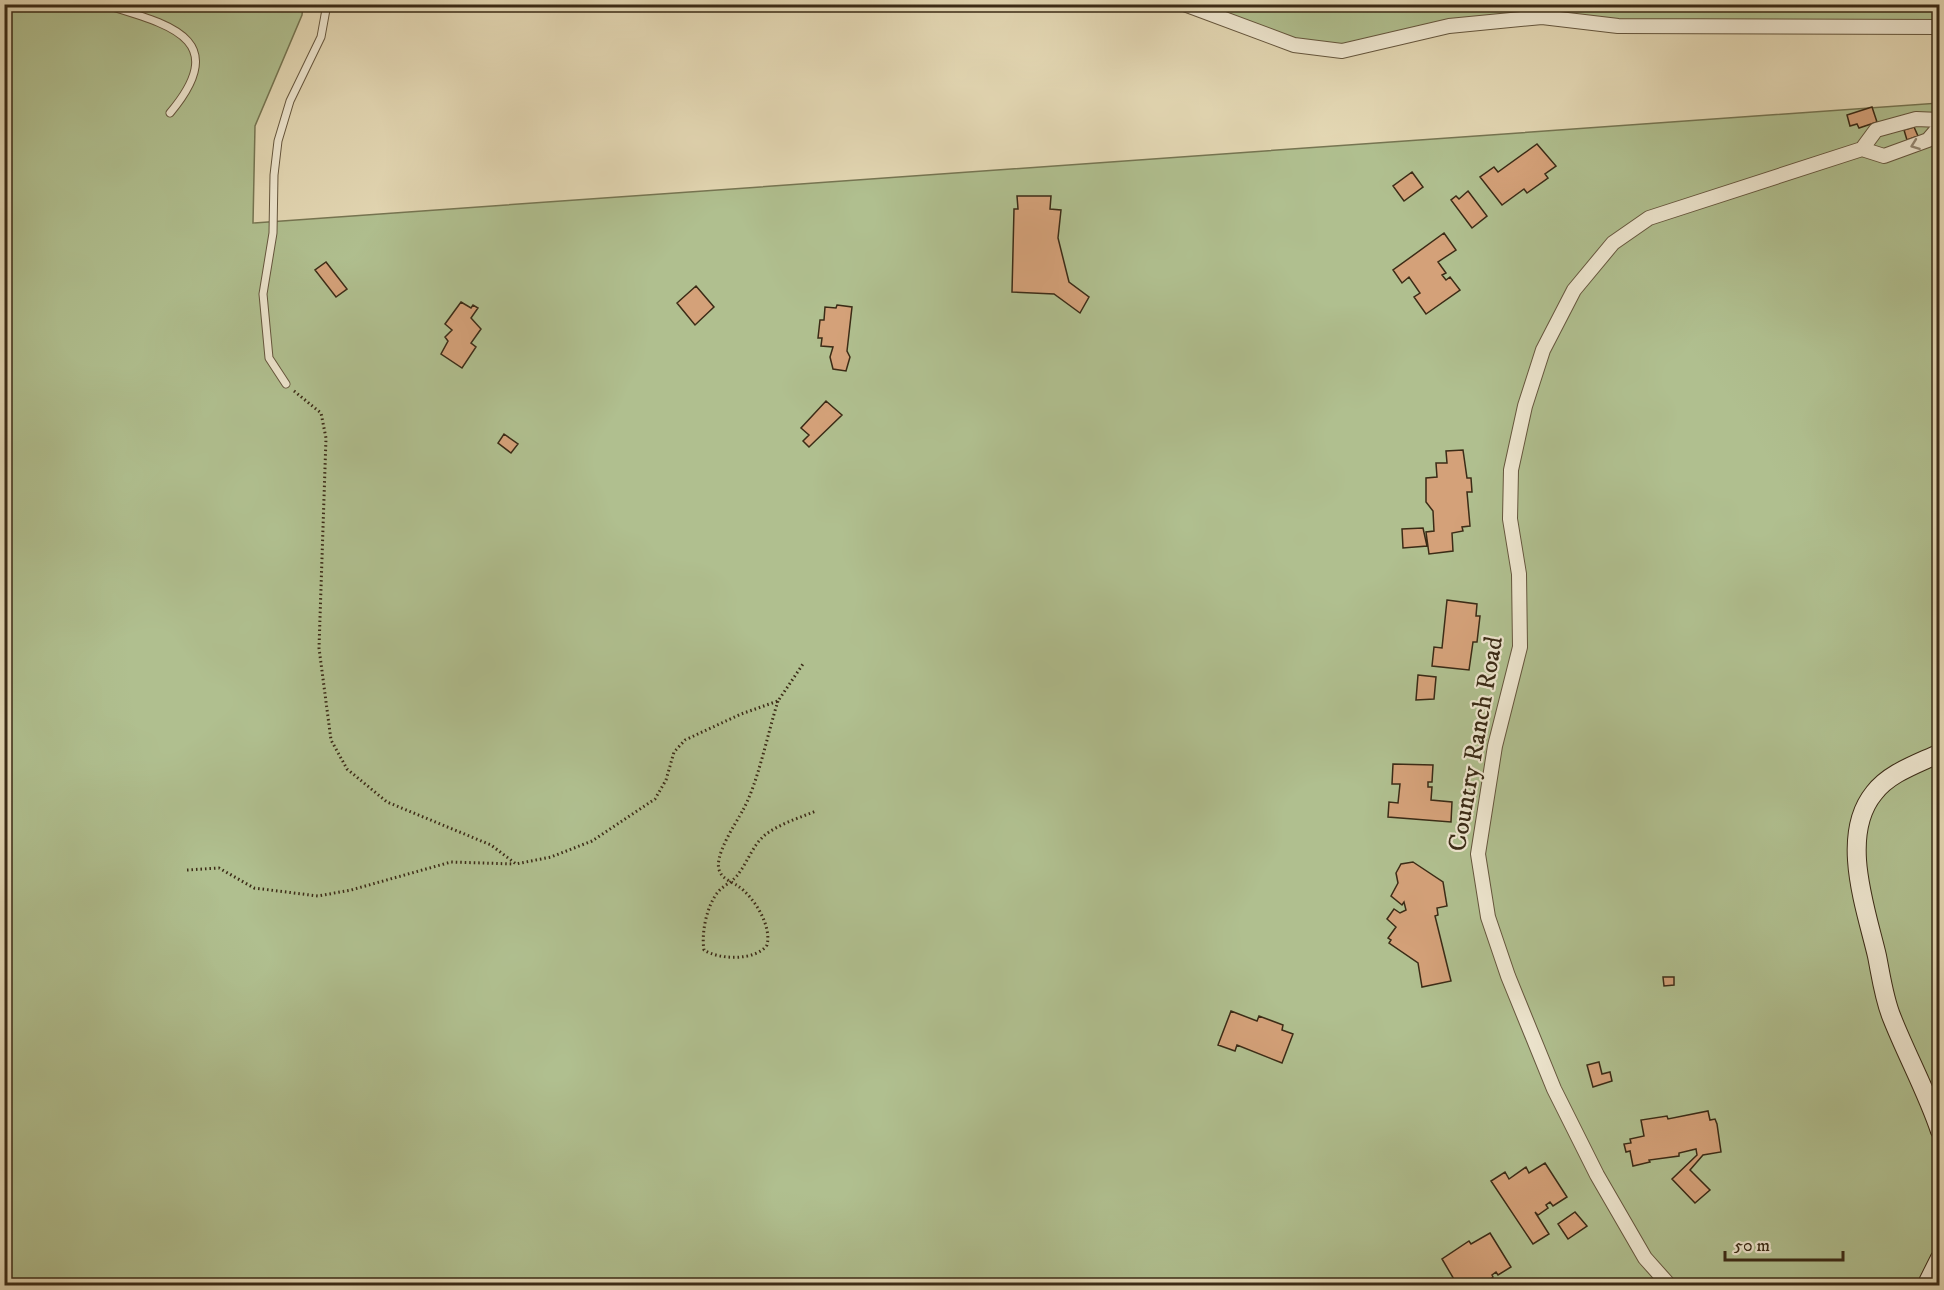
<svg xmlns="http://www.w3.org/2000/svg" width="1944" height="1290" font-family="'IM FELL DW Pica',serif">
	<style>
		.green { fill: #b0bf8f; stroke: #767552; stroke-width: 1.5 }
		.building { fill: #d4a179; stroke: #3b2b16; stroke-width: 1.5 }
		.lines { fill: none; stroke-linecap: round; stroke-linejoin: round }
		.lane-casing { stroke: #65563d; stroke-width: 9 }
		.street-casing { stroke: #65563d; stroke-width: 16 }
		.secondary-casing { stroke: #3b2b16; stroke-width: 20 }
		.path { stroke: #3b2b16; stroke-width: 3; stroke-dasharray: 1.5 3; stroke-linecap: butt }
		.lane { stroke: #ede5ce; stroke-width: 7 }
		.street { stroke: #ede5ce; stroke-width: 14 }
		.secondary { stroke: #ede5ce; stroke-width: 18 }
		.oneway { stroke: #948872 }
		.labels { text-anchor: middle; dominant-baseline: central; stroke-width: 4.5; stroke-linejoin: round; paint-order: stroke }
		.street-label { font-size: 26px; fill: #3b2b16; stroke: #ede5ce }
	</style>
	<rect width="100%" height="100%" fill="#e3d7b3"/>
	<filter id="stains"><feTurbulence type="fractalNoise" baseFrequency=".00333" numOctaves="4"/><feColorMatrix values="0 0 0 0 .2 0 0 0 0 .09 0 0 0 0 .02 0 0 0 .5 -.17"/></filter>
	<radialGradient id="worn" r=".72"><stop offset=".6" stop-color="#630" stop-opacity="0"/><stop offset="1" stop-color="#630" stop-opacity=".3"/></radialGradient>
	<path class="green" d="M1939 4 1940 27 1618 26 1542 17 1316 50 1184 5Z
		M5 5H303L302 15 255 126 253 223 1939 103V1285L5 1286Z"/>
	<path class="building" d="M1872 107 1877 122 1859 128 1857 124 1850 126 1847 115Z
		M1914 127 1918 136 1907 140 1904 130Z
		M1537 144 1556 166 1545 174 1548 178 1527 193 1524 189 1502 205 1480 177 1494 167 1498 172Z
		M1412 172 1423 187 1404 201 1393 186Z
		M1468 191 1487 216 1472 228 1451 200 1456 196 1459 199Z
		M1017 196H1051L1050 209 1061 210 1058 238 1069 282 1089 297 1080 313 1054 294 1012 292 1014 209H1018Z
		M1444 233 1456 250 1438 262 1446 273 1442 275 1446 280 1450 277 1460 290 1426 314 1414 297 1420 293 1409 277 1402 283 1393 270Z
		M326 262 347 289 336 297 315 270Z
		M696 286 714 307 695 325 677 303Z
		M461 302 471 308 473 305 478 308 471 318 481 329 471 343 476 347 462 368 441 354 448 341 445 337 452 330 445 324Z
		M837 305 852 307 847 351 850 357 846 371 833 369 830 357 833 347 821 346 822 338H818L820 320H824L825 307 836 308Z
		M826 401 842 415 809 447 803 441 809 435 801 428Z
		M504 434 518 444 511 453 498 443Z
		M1463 450 1467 478H1471L1472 492H1467L1470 526 1462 527 1463 531 1452 533 1453 551 1429 554 1426 532 1434 531 1433 511 1426 502V478L1437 477 1436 463H1447L1446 451Z
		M1423 528 1427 546 1403 548 1402 529Z
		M1447 600 1477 604 1476 616H1480L1477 642H1473L1469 670 1432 666 1434 647 1442 648Z
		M1418 675 1436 677 1434 699 1416 700Z
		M1393 764 1433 765 1432 782H1428V787H1432L1431 800 1452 802 1451 822 1388 817 1389 802 1398 803 1400 784H1392Z
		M1413 862 1443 882 1447 906 1437 908 1438 915 1435 916 1451 981 1422 987 1418 963 1389 943 1391 940 1388 938 1396 927 1387 919 1394 909 1400 913 1406 910 1404 902 1402 905 1391 896 1398 883 1396 873 1401 864Z
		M1663 977H1674V985L1664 986Z
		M1231 1011 1257 1021 1259 1016 1283 1025 1282 1030 1293 1034 1282 1063 1237 1045 1235 1051 1218 1045Z
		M1599 1062 1602 1074 1610 1072 1612 1081 1593 1087 1587 1065Z
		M1708 1111 1710 1120 1715 1119 1717 1124 1721 1152 1703 1155 1690 1170 1710 1190 1695 1203 1672 1179 1697 1155 1696 1149 1679 1153V1156L1649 1160 1650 1162 1633 1166 1630 1151 1626 1152 1624 1144 1631 1143 1630 1139 1644 1136 1641 1120 1667 1116 1668 1119Z
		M1545 1163 1567 1197 1553 1206 1550 1202 1546 1205 1548 1208 1538 1215 1535 1212 1549 1234 1533 1244 1491 1181 1505 1172 1509 1179 1526 1167 1529 1173Z
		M1575 1212 1587 1226 1568 1239 1558 1224Z
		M1490 1233 1511 1267 1498 1275 1496 1272 1492 1275 1493 1277 1483 1286H1458L1442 1259 1469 1241 1471 1244Z"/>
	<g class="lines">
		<defs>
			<path id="lane" d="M103 4C166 24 234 37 170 113
				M286 384 269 358 263 294 273 233 274 175 278 141 290 101 321 37 327 4"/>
			<path id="street" d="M1184 4 1294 45 1342 51 1449 26 1542 17 1618 26 1940 27
				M1862 149 1884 156 1928 140 1940 126
				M1670 1286 1645 1258 1597 1175 1554 1089 1508 976 1488 917 1478 854 1495 746 1520 647 1519 574 1510 519 1511 470 1525 406 1543 350 1574 290 1613 243 1649 218 1862 149 1876 130 1916 119 1940 120"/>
			<path id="secondary" d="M1940 753C1917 764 1889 773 1874 793 1839 836 1866 909 1877 956 1881 976 1884 999 1892 1018 1907 1056 1927 1092 1940 1131
				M1926 1286 1940 1258"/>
		</defs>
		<use href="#lane" class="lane-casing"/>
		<use href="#street" class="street-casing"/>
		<use href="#secondary" class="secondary-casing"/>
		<path class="path" d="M294 391 321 413 326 438 319 648 331 740 347 769 387 802 491 845 516 864 551 857 592 841 655 799 666 780 674 752 685 740 741 714 778 701 803 664
			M778 701C768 732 758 783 743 810 736 823 712 858 720 872 723 879 732 882 738 886 754 897 772 926 767 945 756 961 719 960 704 950 701 933 707 905 718 892 724 885 734 881 739 873 748 861 753 845 765 835 779 824 799 818 816 811
			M187 870 219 868 254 888 318 896 351 890 451 862 514 864"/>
		<use href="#lane" class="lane"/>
		<use href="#street" class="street"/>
		<use href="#secondary" class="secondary"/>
	</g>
	<defs><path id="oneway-chevron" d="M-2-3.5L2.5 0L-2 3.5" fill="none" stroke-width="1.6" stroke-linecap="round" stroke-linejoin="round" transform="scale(1.5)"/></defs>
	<use class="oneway" href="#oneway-chevron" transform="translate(1915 145) rotate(160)"/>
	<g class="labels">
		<g class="street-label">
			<text transform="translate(1476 744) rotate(-80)">Country Ranch Road</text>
		</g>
	</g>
	<rect width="1944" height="1290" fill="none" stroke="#e3d7b3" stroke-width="24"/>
	<rect x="6" y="6" width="1932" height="1278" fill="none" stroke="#3b2b16" stroke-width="3"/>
	<rect x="12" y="12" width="1920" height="1266" fill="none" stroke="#3b2b16" stroke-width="1.5"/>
	<path d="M1725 1251v9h118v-9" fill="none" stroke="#3b2b16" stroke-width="3"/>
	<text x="1734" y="1251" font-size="18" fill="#3b2b16" stroke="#ede5ce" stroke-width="4.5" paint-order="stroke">50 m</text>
	<rect width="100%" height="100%" filter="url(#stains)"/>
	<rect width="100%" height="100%" fill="url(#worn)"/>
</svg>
